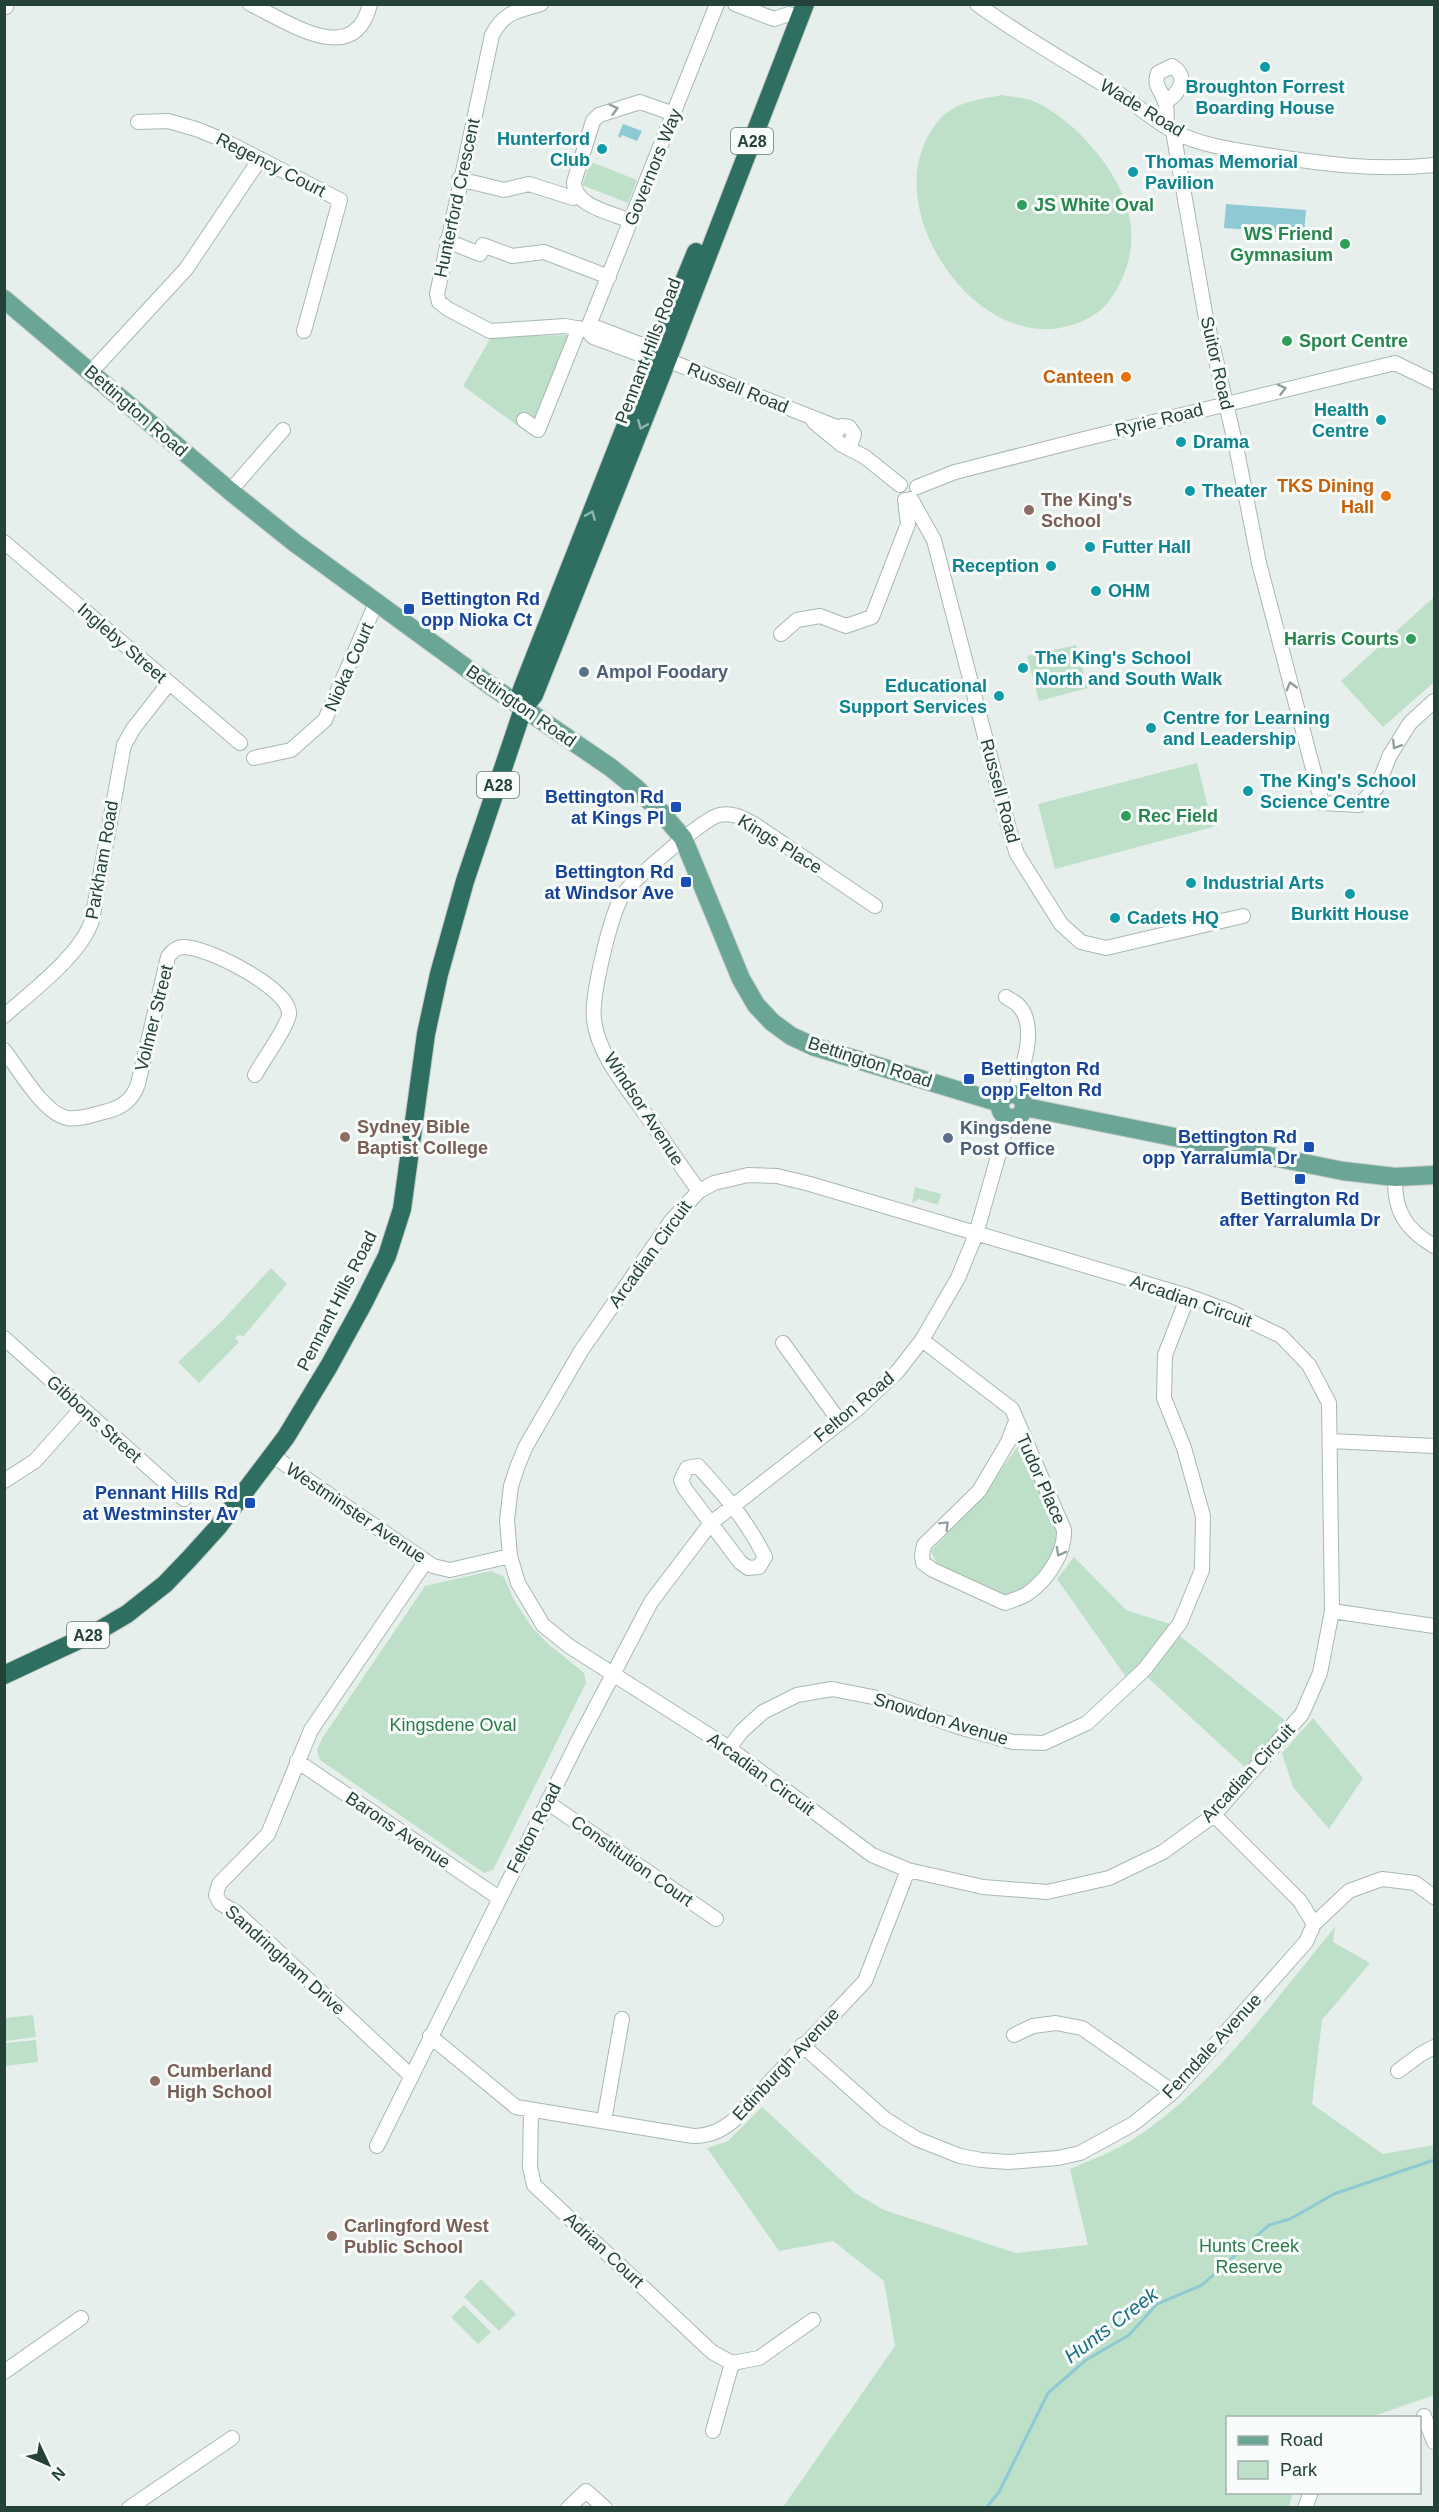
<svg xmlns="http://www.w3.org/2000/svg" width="1439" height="2512" font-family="Helvetica,sans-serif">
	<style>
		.green { fill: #bfe0c8 }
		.water { fill: #8ec9d4 }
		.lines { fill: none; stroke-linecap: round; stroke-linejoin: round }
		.stream { stroke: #8ec9d4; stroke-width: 3 }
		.minor-casing { stroke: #a8b8b2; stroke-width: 16 }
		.major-casing { stroke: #c2cac8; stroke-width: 20 }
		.highway-casing { stroke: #c2cac8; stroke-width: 20 }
		.minor { stroke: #fff; stroke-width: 14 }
		.major { stroke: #6aa596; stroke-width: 18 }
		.highway { stroke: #2f6f62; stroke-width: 18 }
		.oneway { stroke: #92a09c }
		.oneway2 { stroke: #93b5ae }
		.culture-dot { fill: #0f9aa8; stroke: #f7fbf9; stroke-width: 2 }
		.leisure-dot { fill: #2e9e5b; stroke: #f7fbf9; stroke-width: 2 }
		.food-dot { fill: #e8710a; stroke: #f7fbf9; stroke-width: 2 }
		.education-dot { fill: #8d6e63; stroke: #f7fbf9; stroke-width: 2 }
		.transit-dot { fill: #1a4fb4; stroke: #f7fbf9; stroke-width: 2 }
		.service-dot { fill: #5c6f8a; stroke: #f7fbf9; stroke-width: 2 }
		.labels { text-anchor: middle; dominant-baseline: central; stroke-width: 6; stroke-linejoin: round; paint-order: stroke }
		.shield { fill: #f7fbf9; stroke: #637a73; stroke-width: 1.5 }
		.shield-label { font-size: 16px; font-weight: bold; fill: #24423a }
		.culture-label { font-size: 18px; font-weight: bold; fill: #0d838f; stroke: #f7fbf9; text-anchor: start }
		.street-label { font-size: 18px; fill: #24423a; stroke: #f7fbf9 }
		.leisure-label { font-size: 18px; font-weight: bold; fill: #27864d; stroke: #f7fbf9; text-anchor: start }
		.food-label { font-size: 18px; font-weight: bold; fill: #c56008; stroke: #f7fbf9; text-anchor: end }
		.education-label { font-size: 18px; font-weight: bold; fill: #785e54; stroke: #f7fbf9; text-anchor: start }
		.transit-label { font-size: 18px; font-weight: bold; fill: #164399; stroke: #f7fbf9; text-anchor: end }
		.service-label { font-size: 18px; font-weight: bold; fill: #4e5e75; stroke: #f7fbf9; text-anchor: start }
		.park-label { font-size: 18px; fill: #2d7a4b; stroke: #f7fbf9 }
		.water-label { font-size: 20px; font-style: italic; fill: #1c6f80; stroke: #f7fbf9 }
	</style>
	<rect width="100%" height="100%" fill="#e6efeb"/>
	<path class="green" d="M1002 95C1011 97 1024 97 1033 101 1074 118 1124 175 1130 220 1135 250 1126 278 1109 301 1101 313 1085 321 1072 325 983 354 891 227 923 147 928 135 936 121 946 113 962 101 982 99 1002 95Z
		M591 162 637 180 628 203 582 185Z
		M571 335 533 437 463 386 491 337Z
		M1434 597V682L1383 727 1341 681Z
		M1076 645 1088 688 1039 701 1027 656Z
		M1197 763 1213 827 1055 869 1038 804Z
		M915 1187 941 1194 938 1205 919 1199 912 1203Z
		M271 1268 287 1284 244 1336 239 1335 235 1338 239 1342 199 1383 178 1362 220 1323Z
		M1023 1439 1060 1543 1043 1575 1023 1591 1002 1596 938 1567 931 1551 980 1499Z
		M1074 1557 1126 1610 1173 1625 1128 1680 1057 1579Z
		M491 1571 504 1577 514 1600 531 1626 547 1643 584 1673 586 1683 493 1870 484 1873 320 1760 317 1750 323 1737 425 1586Z
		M1179 1635 1292 1726 1249 1771 1147 1677Z
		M1313 1718 1363 1778 1329 1829 1293 1787 1282 1753Z
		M1335 1927 1333 1942 1370 1963 1322 2020 1312 2104 1383 2154 1434 2145V2395L1371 2417 1228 2418V2492L1293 2493 1289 2507H783L895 2346 884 2281 833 2241 779 2251 707 2148 728 2141 762 2107 855 2193 884 2210 1016 2253 1088 2245 1070 2169C1091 2160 1113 2152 1132 2140 1215 2086 1273 2002 1335 1927Z
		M33 2015 36 2037 5 2041V2018Z
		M36 2040 38 2062 5 2066V2043Z
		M481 2279 516 2314 499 2331 464 2297Z
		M464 2305 491 2332 478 2344 451 2317Z"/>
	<path class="water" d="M623 124 642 131 637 141 622 135 621 138 618 136Z
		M1226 204 1306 210 1304 234 1224 228Z"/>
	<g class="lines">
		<path class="stream" d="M986 2508 999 2492 1048 2393 1086 2360 1129 2335 1157 2304 1202 2285 1269 2225 1290 2219 1334 2194 1434 2160"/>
		<defs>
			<path id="minor" d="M6 4V7
				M250 4C287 21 354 70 370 4
				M541 4C517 11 504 12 492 35L437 294 439 302 448 309 490 331 565 326 587 330 598 328 655 350 667 360 839 428
				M735 4 774 19 789 14
				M977 4C1022 37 1069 63 1116 92 1136 104 1153 120 1173 131 1201 146 1235 150 1266 155 1322 164 1378 171 1434 165
				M1165 102C1179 94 1190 77 1172 66L1158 73C1153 85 1161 90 1165 101 1168 108 1166 119 1167 127
				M138 122 168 121 196 129 221 139 340 200 304 331
				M1173 131 1205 313 1237 451 1259 563 1322 803 1359 805 1377 787 1390 755 1410 723 1434 701
				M459 179 504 190 529 184 573 198 578 197
				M631 221C613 213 574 207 574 182L593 121 599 115 640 102 674 114
				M447 241 480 254 483 245 512 256 544 252 609 277
				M587 330 717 4
				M587 330 593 337 652 359 659 360
				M91 372 186 269 260 159
				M524 420 538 430 579 328
				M814 422 842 445 851 443 854 434 849 427 842 426 835 433V439
				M842 445 865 457 900 485
				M917 487 955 472 1080 440 1395 363 1434 382
				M230 491 283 430
				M911 499 934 540 1010 833 1017 854 1061 924 1081 942 1106 948 1243 916
				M4 542 240 743
				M781 634 797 620 820 616 846 626 872 617 908 524 905 500
				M254 758 291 750 325 720 376 603
				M1006 997C1010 1000 1015 1002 1018 1005 1039 1026 1022 1070 1014 1093
				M4 1016C31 992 82 954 92 920L124 745 133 729 169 683
				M4 1050C19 1069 43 1113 67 1118 79 1120 92 1115 104 1112 121 1108 132 1101 138 1084L168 957C172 951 176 947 183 947 206 946 291 989 289 1014 288 1026 262 1062 255 1075
				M748 1175 777 1176 810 1184 1188 1296 1229 1311 1281 1336 1309 1365 1329 1403 1332 1611 1320 1673 1302 1714 1214 1815 1163 1852 1109 1878 1047 1892 983 1887 908 1870 872 1855 729 1748 569 1646 543 1625 518 1583 510 1556 507 1520 511 1486 518 1465 526 1446 581 1351 671 1221 699 1191 714 1183Z
				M1395 1177C1394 1211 1405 1229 1434 1246
				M699 1191C680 1165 662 1138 644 1112 625 1085 598 1054 594 1020 591 996 610 918 622 896 631 881 704 818 719 815 733 812 742 818 754 824L875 906
				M4 1338 184 1499
				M922 1340 1012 1409 1064 1530C1065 1554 1047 1580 1027 1594 1021 1598 1012 1600 1005 1603L933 1570 923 1563 922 1555 924 1545 979 1491 1008 1442 1016 1421
				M783 1343 840 1422
				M1330 1441 1434 1446
				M273 1456 433 1566 450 1570 510 1556
				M698 1466C726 1497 746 1519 765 1557L759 1567 748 1568 740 1562 685 1489 681 1480 687 1468Z
				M4 1481 35 1461 82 1408
				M1332 1611 1434 1626
				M729 1748 742 1731 763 1712 797 1695 832 1689 873 1697 959 1727 1013 1742 1044 1743 1087 1723 1144 1670 1180 1623 1202 1570 1203 1516 1184 1448 1164 1398 1165 1355 1188 1296
				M297 1761 499 1898
				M547 1802 716 1919
				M1214 1815 1300 1901 1314 1924
				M1014 2035 1033 2026 1056 2023 1082 2028 1173 2092
				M430 2036 516 2107 693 2136C711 2136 725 2129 737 2117L865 1981 908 1870
				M802 2045 885 2119 917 2139 960 2156 981 2160 1008 2162 1058 2158 1080 2153 1133 2124 1173 2092 1306 1942 1314 1924 1349 1891 1382 1879 1415 1883 1434 1897
				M1398 2071 1421 2054 1434 2047
				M410 2075 237 1913 220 1903 216 1895 219 1884 268 1834 311 1730 426 1561
				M531 2110 530 2167 534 2185 712 2352 732 2363 759 2358 813 2320
				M604 2121 622 2019
				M377 2146 579 1739 651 1602 711 1523 855 1411 897 1372 922 1340 958 1278 976 1234 1009 1118
				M4 2372 81 2318
				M1424 2416 1434 2442
				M713 2431 732 2363
				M129 2508 232 2438
				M568 2508 586 2491 605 2508
				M1305 2508 1311 2492"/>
			<path id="major" d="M4 299 230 491 295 543 491 686 610 767 636 788 660 811 683 838 741 979 756 1005 772 1022 791 1036 815 1047 1000 1103
				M1000 1106a12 12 0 1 1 24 0a12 12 0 1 1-24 0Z
				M1025 1107 1343 1171 1395 1177 1434 1175"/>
			<path id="highway" d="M523 709 521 692 524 684 652 359 696 252
				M4 1675 98 1631 127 1614 165 1584 189 1559 218 1527 286 1437 329 1366 363 1304 387 1256 402 1209 426 1034 439 974 465 881 523 709 534 695 663 371 805 4"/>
		</defs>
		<use href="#minor" class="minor-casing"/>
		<use href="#major" class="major-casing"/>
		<use href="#highway" class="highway-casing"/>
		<use href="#minor" class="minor"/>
		<use href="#major" class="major"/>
		<use href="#highway" class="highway"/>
	</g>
	<defs><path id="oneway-chevron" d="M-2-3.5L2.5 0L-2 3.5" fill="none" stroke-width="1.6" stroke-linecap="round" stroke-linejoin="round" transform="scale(1.5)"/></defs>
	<g class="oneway">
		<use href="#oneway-chevron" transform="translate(614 109) rotate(-15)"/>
		<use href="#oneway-chevron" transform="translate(1282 389) rotate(-14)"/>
		<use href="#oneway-chevron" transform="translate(1291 686) rotate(-105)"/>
		<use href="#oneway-chevron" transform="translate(1396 745) rotate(122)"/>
		<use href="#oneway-chevron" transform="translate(945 1525) rotate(-45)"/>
		<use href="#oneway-chevron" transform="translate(1060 1552) rotate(118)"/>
	</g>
	<g class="oneway2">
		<use href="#oneway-chevron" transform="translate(642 425) rotate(112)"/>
		<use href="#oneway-chevron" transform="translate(591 515) rotate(-68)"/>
	</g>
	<g class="culture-dot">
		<circle cx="1265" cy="67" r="6"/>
		<circle cx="602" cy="149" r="6"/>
		<circle cx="1133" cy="172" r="6"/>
		<circle cx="1381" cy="420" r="6"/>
		<circle cx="1181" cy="442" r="6"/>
		<circle cx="1190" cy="491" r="6"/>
		<circle cx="1090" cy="547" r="6"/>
		<circle cx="1051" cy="566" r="6"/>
		<circle cx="1096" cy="591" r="6"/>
		<circle cx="1023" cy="668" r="6"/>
		<circle cx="999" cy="696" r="6"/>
		<circle cx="1151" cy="728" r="6"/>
		<circle cx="1248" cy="791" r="6"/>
		<circle cx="1191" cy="883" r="6"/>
		<circle cx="1350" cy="894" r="6"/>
		<circle cx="1115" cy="918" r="6"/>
	</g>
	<g class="leisure-dot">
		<circle cx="1022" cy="205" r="6"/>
		<circle cx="1345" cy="244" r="6"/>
		<circle cx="1287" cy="341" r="6"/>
		<circle cx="1411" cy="639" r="6"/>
		<circle cx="1126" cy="816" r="6"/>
	</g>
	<g class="food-dot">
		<circle cx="1126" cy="377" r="6"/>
		<circle cx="1386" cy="496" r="6"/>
	</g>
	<g class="education-dot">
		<circle cx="1029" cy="510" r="6"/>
		<circle cx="345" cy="1137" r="6"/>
		<circle cx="155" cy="2081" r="6"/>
		<circle cx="332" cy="2236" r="6"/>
	</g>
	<g class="transit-dot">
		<rect x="403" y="603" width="12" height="12" rx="3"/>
		<rect x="670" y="801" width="12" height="12" rx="3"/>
		<rect x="680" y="876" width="12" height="12" rx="3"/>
		<rect x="963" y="1073" width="12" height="12" rx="3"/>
		<rect x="1303" y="1141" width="12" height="12" rx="3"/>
		<rect x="1294" y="1173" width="12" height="12" rx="3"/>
		<rect x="244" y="1497" width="12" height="12" rx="3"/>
	</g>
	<g class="service-dot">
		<circle cx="584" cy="672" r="6"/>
		<circle cx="948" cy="1138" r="6"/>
	</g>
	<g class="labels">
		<g class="shield">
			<rect x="731" y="128" width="42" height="26" rx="4.5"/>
			<rect x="477" y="772" width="42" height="26" rx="4.5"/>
			<rect x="67" y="1622" width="42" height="26" rx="4.5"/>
		</g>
		<g class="shield-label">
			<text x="752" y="141">A28</text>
			<text x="498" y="785">A28</text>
			<text x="88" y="1635">A28</text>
		</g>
		<g class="culture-label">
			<text x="1265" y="87" text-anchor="middle">Broughton Forrest<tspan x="1265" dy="21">Boarding House</tspan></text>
			<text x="590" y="139" text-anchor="end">Hunterford<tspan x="590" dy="21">Club</tspan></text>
			<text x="1145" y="162">Thomas Memorial<tspan x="1145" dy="21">Pavilion</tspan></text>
			<text x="1369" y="410" text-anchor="end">Health<tspan x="1369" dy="21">Centre</tspan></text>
			<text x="1193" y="442">Drama</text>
			<text x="1202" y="491">Theater</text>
			<text x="1102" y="547">Futter Hall</text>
			<text x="1039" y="566" text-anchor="end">Reception</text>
			<text x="1108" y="591">OHM</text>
			<text x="1035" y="658">The King's School<tspan x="1035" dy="21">North and South Walk</tspan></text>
			<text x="987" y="686" text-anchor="end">Educational<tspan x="987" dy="21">Support Services</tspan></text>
			<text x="1163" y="718">Centre for Learning<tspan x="1163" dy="21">and Leadership</tspan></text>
			<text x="1260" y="781">The King's School<tspan x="1260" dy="21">Science Centre</tspan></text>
			<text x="1203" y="883">Industrial Arts</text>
			<text x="1350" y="914" text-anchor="middle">Burkitt House</text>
			<text x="1127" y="918">Cadets HQ</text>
		</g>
		<g class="street-label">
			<text transform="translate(1142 108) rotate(31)">Wade Road</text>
			<text transform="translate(271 165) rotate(27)">Regency Court</text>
			<text transform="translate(653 167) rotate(-68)">Governors Way</text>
			<text transform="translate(457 198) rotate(-78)">Hunterford Crescent</text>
			<text transform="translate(648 351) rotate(-69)">Pennant Hills Road</text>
			<text transform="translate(1217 363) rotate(77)">Suitor Road</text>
			<text transform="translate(738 388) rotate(22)">Russell Road</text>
			<text transform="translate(136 411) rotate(41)">Bettington Road</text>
			<text transform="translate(1159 420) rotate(-14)">Ryrie Road</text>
			<text transform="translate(122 643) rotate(41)">Ingleby Street</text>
			<text transform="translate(349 667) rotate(-66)">Nioka Court</text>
			<text transform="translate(521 706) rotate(35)">Bettington Road</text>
			<text transform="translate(1000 791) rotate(75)">Russell Road</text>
			<text transform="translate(780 844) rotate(32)">Kings Place</text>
			<text transform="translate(102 860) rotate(-80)">Parkham Road</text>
			<text transform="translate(154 1018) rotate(-76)">Volmer Street</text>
			<text transform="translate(870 1062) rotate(18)">Bettington Road</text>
			<text transform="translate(644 1109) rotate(57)">Windsor Avenue</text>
			<text transform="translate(650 1254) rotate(-54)">Arcadian Circuit</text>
			<text transform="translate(337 1301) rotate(-63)">Pennant Hills Road</text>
			<text transform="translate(1191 1301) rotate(19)">Arcadian Circuit</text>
			<text transform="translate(854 1407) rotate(-40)">Felton Road</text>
			<text transform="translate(94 1419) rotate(42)">Gibbons Street</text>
			<text transform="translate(1041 1479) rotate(66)">Tudor Place</text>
			<text transform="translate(356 1513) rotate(34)">Westminster Avenue</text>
			<text transform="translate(941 1719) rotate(17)">Snowdon Avenue</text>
			<text transform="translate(1248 1773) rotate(-47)">Arcadian Circuit</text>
			<text transform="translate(761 1774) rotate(36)">Arcadian Circuit</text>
			<text transform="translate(534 1828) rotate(-63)">Felton Road</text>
			<text transform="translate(398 1830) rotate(34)">Barons Avenue</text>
			<text transform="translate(632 1861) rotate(35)">Constitution Court</text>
			<text transform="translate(285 1960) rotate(42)">Sandringham Drive</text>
			<text transform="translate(1212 2046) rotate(-47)">Ferndale Avenue</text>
			<text transform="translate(786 2064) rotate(-47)">Edinburgh Avenue</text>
			<text transform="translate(604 2250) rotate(43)">Adrian Court</text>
		</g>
		<g class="leisure-label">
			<text x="1034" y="205">JS White Oval</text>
			<text x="1333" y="234" text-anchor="end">WS Friend<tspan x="1333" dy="21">Gymnasium</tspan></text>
			<text x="1299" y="341">Sport Centre</text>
			<text x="1399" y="639" text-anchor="end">Harris Courts</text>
			<text x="1138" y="816">Rec Field</text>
		</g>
		<g class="food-label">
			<text x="1114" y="377">Canteen</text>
			<text x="1374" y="486">TKS Dining<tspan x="1374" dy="21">Hall</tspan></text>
		</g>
		<g class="education-label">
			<text x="1041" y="500">The King's<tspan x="1041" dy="21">School</tspan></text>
			<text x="357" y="1127">Sydney Bible<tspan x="357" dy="21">Baptist College</tspan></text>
			<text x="167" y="2071">Cumberland<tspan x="167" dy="21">High School</tspan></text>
			<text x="344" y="2226">Carlingford West<tspan x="344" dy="21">Public School</tspan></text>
		</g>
		<g class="transit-label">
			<text x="421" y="599" text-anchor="start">Bettington Rd<tspan x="421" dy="21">opp Nioka Ct</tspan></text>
			<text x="664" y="797">Bettington Rd<tspan x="664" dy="21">at Kings Pl</tspan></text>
			<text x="674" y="872">Bettington Rd<tspan x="674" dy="21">at Windsor Ave</tspan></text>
			<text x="981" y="1069" text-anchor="start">Bettington Rd<tspan x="981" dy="21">opp Felton Rd</tspan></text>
			<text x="1297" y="1137">Bettington Rd<tspan x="1297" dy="21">opp Yarralumla Dr</tspan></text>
			<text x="1300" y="1199" text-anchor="middle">Bettington Rd<tspan x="1300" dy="21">after Yarralumla Dr</tspan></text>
			<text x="238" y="1493">Pennant Hills Rd<tspan x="238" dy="21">at Westminster Av</tspan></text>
		</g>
		<g class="service-label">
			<text x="596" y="672">Ampol Foodary</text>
			<text x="960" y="1128">Kingsdene<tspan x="960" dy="21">Post Office</tspan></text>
		</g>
		<g class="park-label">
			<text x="453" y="1725">Kingsdene Oval</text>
			<text x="1249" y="2246">Hunts Creek<tspan x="1249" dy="21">Reserve</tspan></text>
		</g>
		<g class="water-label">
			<text transform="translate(1111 2325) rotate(-37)">Hunts Creek</text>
		</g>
	</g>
	<rect width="1439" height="2512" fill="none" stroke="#24423a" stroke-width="12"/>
	<rect x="1226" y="2416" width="195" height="78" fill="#f7fbf9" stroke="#a3b1ad" stroke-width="1.5"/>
	<rect x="1238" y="2436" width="30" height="9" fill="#6aa596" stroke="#a3b1ad" stroke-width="1.5"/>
	<text x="1280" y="2446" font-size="18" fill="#24423a">Road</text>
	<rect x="1238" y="2461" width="30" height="18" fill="#bfe0c8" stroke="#a3b1ad" stroke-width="1.5"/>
	<text x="1280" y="2476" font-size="18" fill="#24423a">Park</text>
	<g transform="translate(48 2464) rotate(134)" stroke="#f7fbf9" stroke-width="4.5" paint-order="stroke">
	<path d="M0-4.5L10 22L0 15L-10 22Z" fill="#24423a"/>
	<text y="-9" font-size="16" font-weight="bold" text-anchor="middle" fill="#24423a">N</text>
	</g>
</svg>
